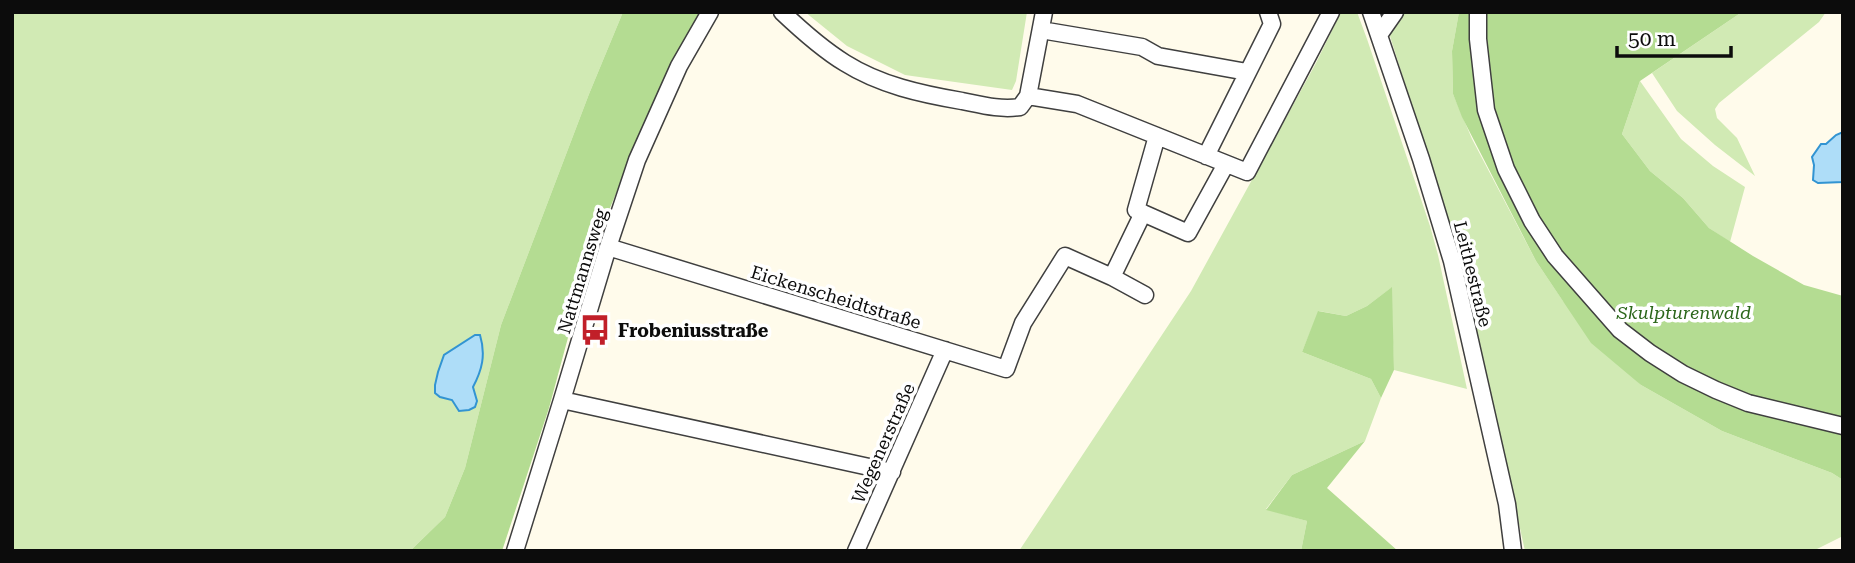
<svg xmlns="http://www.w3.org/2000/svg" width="1855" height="563" font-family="'Roboto Serif',serif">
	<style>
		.green { fill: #d1eab4 }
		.forest { fill: #b4dc92 }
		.water { fill: #aeddf8; stroke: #3294d2; stroke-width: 2 }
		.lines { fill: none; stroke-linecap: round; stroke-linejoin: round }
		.minor-casing { stroke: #3f3f3f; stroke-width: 19 }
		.minor { stroke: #fff; stroke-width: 16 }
		.labels { text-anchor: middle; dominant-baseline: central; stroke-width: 7; stroke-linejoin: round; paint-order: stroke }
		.street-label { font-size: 18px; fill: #0c0c0c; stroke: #fff }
		.park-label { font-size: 18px; font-style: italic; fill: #2b661a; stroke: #fff }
		.poi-label { font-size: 18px; font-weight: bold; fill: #0c0c0c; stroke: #fff; text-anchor: start }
	</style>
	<rect width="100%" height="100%" fill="#fffbeb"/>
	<path class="green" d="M12 12H623L589 94 501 325 465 468 445 517 410 551H12Z
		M805 12H1027L1016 81 1012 90 905 75 847 46Z
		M1341 12H1357L1367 39 1430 226 1438 255 1467 389 1394 370 1391 288 1367 306 1346 316 1319 311 1302 352 1371 379 1381 398 1365 441 1292 475 1266 509 1307 521 1301 551H1019L1191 291 1316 63Z
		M1402 12H1459L1452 51 1453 94 1472 139 1536 261 1563 301 1641 385 1722 431 1832 473 1843 480V536L1813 551H1525L1468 292 1449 224 1389 33Z
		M1742 12H1826L1819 22 1719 103 1715 109 1717 118 1737 138 1755 176 1715 145 1677 111 1652 73Z
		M1640 81 1681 139 1713 166 1745 187 1730 242 1709 228 1683 198 1650 171 1622 134Z"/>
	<path class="forest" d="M623 12H704L649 114 590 256 549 408 502 551H410L445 517 465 468 501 325 589 94Z
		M1459 12H1742L1640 81 1622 134 1650 171 1683 198 1709 228 1753 256 1804 285 1843 296V480L1832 473 1722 431 1641 385 1591 343 1536 261 1462 117 1453 94 1452 51Z
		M1392 287 1394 370 1381 398 1371 379 1302 352 1318 311 1346 316 1367 306Z
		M1365 441 1327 488 1398 551H1301L1307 521 1266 510 1292 475Z"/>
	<path class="water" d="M1843 132V182L1818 183 1813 180 1814 165 1812 157 1821 144H1826L1836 135Z
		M475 335H480C486 355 482 370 473 387L477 401 475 407 469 410 459 411 452 400 440 397 435 393V385L438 372 444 355Z"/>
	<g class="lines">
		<defs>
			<path id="minor" d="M782 12C801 30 822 49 845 63 880 85 921 94 962 101 982 105 1000 110 1020 107L1028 96 1044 12
				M1371 12 1421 159 1452 261 1507 504 1513 551
				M1478 12V39L1486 110 1506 169 1532 221 1555 256 1620 330 1650 353 1683 374 1716 390 1748 403 1843 426
				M1041 30 1142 47 1158 56 1247 72
				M1379 35 1395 12
				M1028 96 1077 104 1247 172 1331 12
				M1157 136 1136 210 1188 233 1226 164
				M1206 156 1272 24 1268 12
				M608 247 1006 369 1023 323 1065 256 1112 277 1145 295
				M1112 277 1143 213
				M562 400 892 472
				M515 551 562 400 608 247 637 160 679 66 710 12
				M856 551 945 350"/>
		</defs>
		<use href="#minor" class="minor-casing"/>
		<use href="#minor" class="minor"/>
	</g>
	<defs>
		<symbol id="bus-bare" viewBox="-9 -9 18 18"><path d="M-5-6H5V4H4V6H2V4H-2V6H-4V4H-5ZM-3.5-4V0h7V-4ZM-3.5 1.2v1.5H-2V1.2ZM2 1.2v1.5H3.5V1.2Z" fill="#c11f29" stroke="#fff" stroke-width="2.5" paint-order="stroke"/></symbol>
	</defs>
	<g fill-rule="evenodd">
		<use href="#bus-bare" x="573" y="308" width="44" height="44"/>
	</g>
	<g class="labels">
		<g class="street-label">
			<text transform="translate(582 271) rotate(-73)">Nattmannsweg</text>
			<text transform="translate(1473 274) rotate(76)">Leithestraße</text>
			<text transform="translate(836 297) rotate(17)">Eickenscheidtstraße</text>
			<text transform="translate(883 443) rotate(-66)">Wegenerstraße</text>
		</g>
		<g class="park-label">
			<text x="1684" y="312">Skulpturenwald</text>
		</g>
		<g class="poi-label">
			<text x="618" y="330">Frobeniusstraße</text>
		</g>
	</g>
	<rect width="1855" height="563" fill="none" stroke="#0c0c0c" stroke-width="28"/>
	<path d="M1617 46v10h114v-10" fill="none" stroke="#0c0c0c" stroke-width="3.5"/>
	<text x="1628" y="46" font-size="21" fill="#0c0c0c" stroke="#ffffff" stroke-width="5" paint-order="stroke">50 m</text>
</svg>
